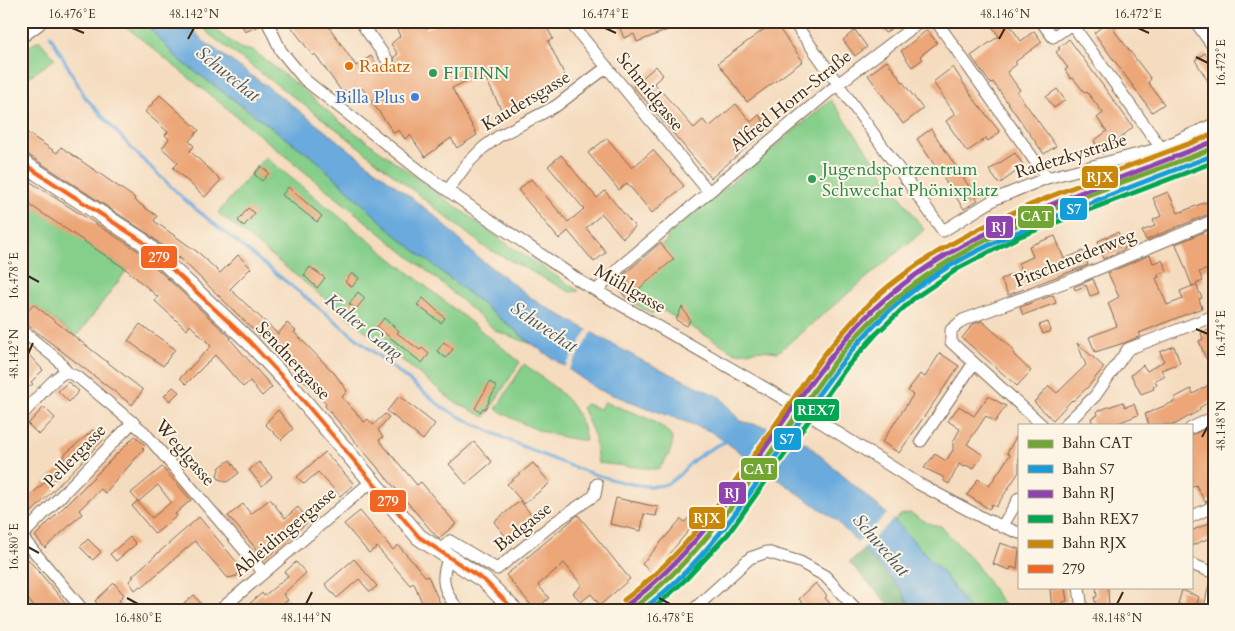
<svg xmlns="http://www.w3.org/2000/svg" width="1235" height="631" font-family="Cardo,serif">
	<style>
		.green { fill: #86cf8b; stroke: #607c54 }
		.forest { fill: #6cb277; stroke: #546e4a }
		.water { fill: #6aaadd; stroke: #526a7e }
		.pier { fill: #f5dcbf }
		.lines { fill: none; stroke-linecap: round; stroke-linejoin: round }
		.stream { stroke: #6aaadd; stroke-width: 3 }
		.building { fill: #eca677 }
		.street-tunnel { stroke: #d0b89f; stroke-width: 11; stroke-dasharray: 11 5.5; stroke-linecap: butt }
		.street-casing { stroke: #7c6856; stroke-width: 13 }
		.secondary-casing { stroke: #7c6856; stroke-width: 18 }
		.primary-casing { stroke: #7c6856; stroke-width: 21 }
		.street { stroke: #fff; stroke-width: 11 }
		.secondary { stroke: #fff; stroke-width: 16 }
		.primary { stroke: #fff; stroke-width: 19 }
		.bus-1-casing { stroke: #fcf5e5; stroke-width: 8 }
		.bus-1 { stroke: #f26522; stroke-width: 4 }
		.rail-1-casing { stroke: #fcf5e5; stroke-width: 9 }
		.rail-2-casing { stroke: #fcf5e5; stroke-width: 9 }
		.rail-3-casing { stroke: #fcf5e5; stroke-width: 9 }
		.rail-4-casing { stroke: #fcf5e5; stroke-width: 9 }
		.rail-5-casing { stroke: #fcf5e5; stroke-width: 9 }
		.rail-1 { stroke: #71a632; stroke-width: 5 }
		.rail-2 { stroke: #159dd9; stroke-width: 5 }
		.rail-3 { stroke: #8e44ad; stroke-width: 5 }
		.rail-4 { stroke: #00a651; stroke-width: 5 }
		.rail-5 { stroke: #c88708; stroke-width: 5 }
		.ticks { fill: none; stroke: #3b2a1e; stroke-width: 2 }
		.food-dot { fill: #e8710a; stroke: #fcf5e5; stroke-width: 2 }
		.leisure-dot { fill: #2e9e5b; stroke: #fcf5e5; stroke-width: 2 }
		.shop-dot { fill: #3f7fe0; stroke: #fcf5e5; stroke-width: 2 }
		.labels { text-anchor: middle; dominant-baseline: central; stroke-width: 4; stroke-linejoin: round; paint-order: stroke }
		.food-label { font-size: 18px; fill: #c56008; stroke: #fcf5e5; text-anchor: start }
		.leisure-label { font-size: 18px; fill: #27864d; stroke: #fcf5e5; text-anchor: start }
		.street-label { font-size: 18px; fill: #3b2a1e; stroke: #fcf5e5 }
		.shop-label { font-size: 18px; fill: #366cbe; stroke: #fcf5e5; text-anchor: end }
		.water-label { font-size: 19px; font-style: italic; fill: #4b5761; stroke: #fcf5e5 }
		.line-badge { stroke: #fcf5e5; stroke-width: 2 }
		.badge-label { font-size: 14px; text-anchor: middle; font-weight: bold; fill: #fff }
		.neatline { fill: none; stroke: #3b2a1e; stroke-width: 2 }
		.ticks-label { font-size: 12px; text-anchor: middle; fill: #3b2a1e }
	</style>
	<rect width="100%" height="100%" fill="#fcf5e5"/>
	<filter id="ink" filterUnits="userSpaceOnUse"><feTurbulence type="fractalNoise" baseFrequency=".02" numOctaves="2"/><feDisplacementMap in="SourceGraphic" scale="10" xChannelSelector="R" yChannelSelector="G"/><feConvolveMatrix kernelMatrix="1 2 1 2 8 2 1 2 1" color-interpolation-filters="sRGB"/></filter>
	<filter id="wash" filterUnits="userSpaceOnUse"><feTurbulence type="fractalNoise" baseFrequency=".0096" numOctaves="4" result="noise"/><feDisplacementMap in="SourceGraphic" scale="20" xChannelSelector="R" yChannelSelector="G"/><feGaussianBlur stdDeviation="1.12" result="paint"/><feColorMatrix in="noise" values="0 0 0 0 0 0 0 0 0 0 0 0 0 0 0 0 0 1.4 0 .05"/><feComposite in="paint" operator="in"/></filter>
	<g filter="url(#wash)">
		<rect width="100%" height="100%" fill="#f5dcbf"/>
		<path class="green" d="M119 21H143L178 59 316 160 398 237 532 344 496 331 438 280Z
			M197 21H207L208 25 242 49 254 51 301 88 338 120 511 247 579 291 570 292 483 246 335 128 210 35Z
			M39 40 55 59 29 77 21 68V52Z
			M831 100 924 230 778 352 762 350 736 353 657 307 652 314 627 299 614 283 660 243 662 245 668 240 666 237Z
			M265 157 520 362 485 417 453 401 218 213Z
			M36 208 127 270 76 337 33 304 21 319V229Z
			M524 364C554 387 580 401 586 441 546 435 531 429 496 409Z
			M604 402C620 408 668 422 672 439 674 449 665 460 660 468L654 469 598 463 594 435 582 407 586 404 600 409Z
			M910 513 930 524 941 526 975 563 1007 610H970L943 573 895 521 900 515Z"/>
		<path class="forest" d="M864 550 900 588 912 610H886L890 606 849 562Z"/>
		<path class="water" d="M143 21H186L203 41 276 93 435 216 476 256 537 302 641 360 720 397 740 421 774 429 807 444 895 521 943 573 970 610H912L900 588 836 520 710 431 597 389 532 344 398 237 316 160 178 59Z"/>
		<path class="pier" d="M589 328 593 331 568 371 564 369Z
			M779 429 796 437 769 476 753 466Z
			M889 512 895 518 861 550 856 544Z"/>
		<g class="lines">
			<path class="stream" d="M50 35 85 97 134 151 187 202 442 407C480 429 627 499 666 484 679 479 684 468 694 460 705 451 715 446 727 441"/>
		</g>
		<g id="blocks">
			<path class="building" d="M240 21H260L261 25 245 32Z
				M287 21H325L356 66 371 56 379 68 382 65 388 68 395 65 394 57 398 54 391 44 400 36 393 21H422L426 29 443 21H544L553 39 548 41 568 82 503 113 483 73 452 88 477 135 457 148 451 138 425 157 410 135 405 139 399 130 394 133 362 88 350 97 345 90 342 92 315 54 313 56Z
				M617 21H688V22L637 42 634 34 624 38Z
				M876 21H901L885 33Z
				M988 21H1007L1021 41 1034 31 1042 42 1015 62 1017 64 1007 72 1020 90 1017 92 1056 146 1044 154 993 82 990 83 971 56 999 36Z
				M1109 21H1124L1113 29 1151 79 1148 82 1164 104 1152 112 1094 33Z
				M774 22 803 61 747 102 718 63Z
				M855 30 867 47 855 56 843 40Z
				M927 30 937 43 920 56 923 59 912 67 901 51Z
				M1069 39 1133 127 1102 154 1094 141 1107 131 1097 118 1103 113 1087 92 1085 93 1073 78 1071 79 1065 70 1068 68 1056 52 1060 49 1058 48Z
				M1205 53 1214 65V91L1195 60Z
				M887 61 923 109 903 124 868 75Z
				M656 66 663 75 654 83 694 128 703 120 709 127 736 104 751 122 759 115 769 128 711 178 633 86Z
				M953 67 973 98 1000 132 988 141 986 138 967 152 946 121 955 114 933 82Z
				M1057 89 1065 100 1054 108 1046 97Z
				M160 95 199 130 189 141 194 146 190 151 221 180 205 197 173 168 178 163 162 148 169 139 165 135 168 132 145 112Z
				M931 129 978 200 964 209 917 139Z
				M26 132 57 153 61 147 135 198 134 200 157 216 154 221 199 253 220 273 238 255 251 268 230 289 278 334 287 323 296 331 294 332 335 374 347 391 342 397 364 422 368 419 373 425 385 414 389 417 378 430 383 437 379 440 417 485 421 482 456 524 439 538 436 536 325 406 326 403 268 344 179 257 178 259 147 233 21 150V139Z
				M607 138 632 168 653 150 684 186 652 213 627 183 619 190 588 153Z
				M1015 153 1024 166 999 184 989 170Z
				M561 155 597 198 605 191 635 227 623 238 602 214 586 228 606 252 594 262 568 231 559 239 518 190 531 179 568 222 584 209 548 166Z
				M261 166 269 173 262 181 254 174Z
				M21 176 137 250 231 338 230 339 272 387 262 396 250 381 243 387 215 355 186 384 180 378 211 346 190 325 187 330 155 301 158 297 127 270 21 199Z
				M288 187 322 216 317 222 282 195Z
				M1168 192 1178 213 1206 202 1211 213 1146 240 1142 231 1155 226 1153 220 1161 216 1153 198Z
				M248 208 255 213 244 226 238 221Z
				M1214 228V267L1199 272 1203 281 1196 284 1202 298 1199 299 1202 308 1139 333 1141 336 1124 343 1095 352 1089 337 1117 326 1108 303 1119 297 1108 273 1150 255 1153 263 1162 260 1167 271 1158 274 1159 277 1156 278 1167 305 1183 299 1180 291 1195 285 1192 286 1176 244Z
				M1118 232 1125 249 1103 259 1098 241Z
				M1055 236 1064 259 1083 251 1088 265 1008 295 1001 279 1021 271 1018 263 1033 257 1029 246Z
				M660 243 674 259 627 299 614 283Z
				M310 267 325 278 317 288 304 275Z
				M352 273 359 278 352 287 345 282Z
				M1093 279 1099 293 1090 296 1086 285 1075 290 1074 287Z
				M358 292 365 298 356 309 349 304Z
				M1053 295 1056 303 1023 315 1020 307Z
				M423 298 445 318 441 323 417 305Z
				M33 304 143 390 132 405 21 320Z
				M682 307 690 320 687 326 676 320Z
				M384 318 399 331 397 333 420 350 422 348 429 354 422 363 377 327Z
				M982 321 1009 345 1014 351 1013 353 1015 356 1031 371 1017 386 962 338 973 324Z
				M1048 322 1051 331 1043 334 1039 325Z
				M140 324 175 349 163 366 128 341Z
				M1214 328V356L1206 359 1199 341 1203 339 1201 333Z
				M444 342 453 349 446 358 437 351Z
				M1077 343 1104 367 1088 387 1073 401 1072 400 1053 420 1034 402 1049 386 1057 393 1086 365Z
				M1174 346 1180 363 1161 370 1165 376 1155 380 1157 385 1153 387 1154 389 1141 394 1131 375 1143 365 1147 371 1164 361 1160 352Z
				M940 353 959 366 899 453 882 442 913 395 908 391 911 386 920 374 925 377Z
				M28 354 43 370 31 382 33 384 21 392V360Z
				M68 382 79 391 69 402 58 391Z
				M490 382 497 387 488 401 489 402 485 409 483 408 480 412 475 408Z
				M1214 382V399L1199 408 1200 410 1174 425H1149L1145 414 1176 401 1174 398 1191 389 1193 394Z
				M173 387 179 392 170 401 164 396Z
				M399 396 435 424 423 440 387 411Z
				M988 396 1006 406 995 422 986 416 967 444 983 455 973 469 966 465 964 467 959 464 949 484 944 481 943 477 924 468 935 454 946 461 953 450V442L960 429 948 421 959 406 974 416Z
				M1123 402 1125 407 1134 404 1138 415 1113 425H1093L1091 418 1098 415 1097 411Z
				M44 407 55 418 39 435 28 424Z
				M278 410 293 429 281 440 265 424Z
				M1214 425V440L1208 443 1214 454V499L1205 502 1196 485 1191 488V435Z
				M93 430 103 440 21 523V493L27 498 43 484 65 462 64 455Z
				M1019 432V472L996 507 992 504 989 509 967 495 978 479 989 486 1010 455 1007 453Z
				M135 436 145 445 142 448 144 449 105 493 101 489 79 510 82 514 45 548 35 536Z
				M474 442 492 462 466 484 449 464Z
				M325 452 354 484 340 496 318 472 304 484 297 477Z
				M230 460 239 473 227 482 219 479 217 475 220 467Z
				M259 462 272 477 262 486 249 470Z
				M533 463 550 483 524 504 507 484Z
				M162 467 191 500 175 514 177 516 155 534 132 506 137 501 152 518 171 502 158 485 138 502 131 493Z
				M616 498 658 507 656 516 644 514 641 531 610 524Z
				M270 499 285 518 298 507 309 521 265 559 228 516 243 504 251 514Z
				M520 501 537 521 511 543 494 522Z
				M697 508 703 513 653 574 642 564 681 519 685 522Z
				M360 511 393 550 398 545 426 577 428 576 443 610H425L414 583 410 585 377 547 369 553 344 524Z
				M578 515 630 579 600 605 591 594 581 602 573 593 582 585 564 563 538 585 549 598 535 610 506 575Z
				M199 517 241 567 237 576 228 578 195 541 142 587 140 586 135 590 129 581 134 577 132 576Z
				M1214 521V536L1191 546V531Z
				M130 537 136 544 116 561 110 554Z
				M88 539 101 552 93 560 80 547Z
				M1000 543 1019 549 1017 569 1011 567 1010 570 993 564Z
				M21 551 63 600 71 610H37L26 597 21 601V589L25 586 21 581Z
				M354 559 377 586 370 592 359 579 337 598 325 584Z
				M296 562 306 573 283 594 288 600 276 610H242L262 593 264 596 288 576 285 572Z
				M114 583 124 595 119 600 122 603 115 610H103L95 601Z
				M816 583 827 596 825 598 836 610H809L799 599Z
				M1096 587H1108L1109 610H1097L1094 597H1097Z
				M1065 588 1067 601 1063 602 1064 609 1052 610 1050 589Z
				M1182 590 1199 597 1195 610H1181L1182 605 1178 604Z
				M194 595 206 610H177Z"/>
		</g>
	</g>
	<g filter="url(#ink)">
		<use href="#blocks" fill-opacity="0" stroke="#7c6856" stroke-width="1"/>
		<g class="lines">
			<path class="street-tunnel" d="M388 61 395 71"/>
			<defs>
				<path id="street" d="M267 21 281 51 305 80 424 174 477 211 583 283 784 399 919 484 985 519 1019 533
					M360 21 388 61
					M569 21 709 192 838 84 921 21
					M793 21 943 231 995 199 1047 178 1161 148 1214 124
					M936 21 1047 178
					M1041 21 1053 37 1072 24 1070 21
					M1075 21 1072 24 1161 148
					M1195 21 1214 48
					M448 190 467 164 483 148 499 136 556 106 607 67
					M597 290 621 266 709 192
					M21 330 58 360 67 372
					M67 372 79 378 144 432 263 572
					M21 416C31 406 55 374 67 372
					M1042 425 951 342V330L963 320 1079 277 1214 220
					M1065 425 1095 396 1128 349 1214 316
					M1191 428 1214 417
					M921 441 973 364
					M1191 517 1214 506
					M1002 527 1019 498
					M21 536 83 610
					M22 536 133 422
					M439 552 450 541 497 569 554 523 595 495 597 484
					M449 558C439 579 444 593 459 610
					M1191 564 1214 573
					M1079 587 1082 610
					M220 610 372 481
					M693 610 750 558 767 552 800 562 825 576 857 610
					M1210 610 1214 589"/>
				<path id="secondary" d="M21 162 142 241 249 341 290 385 419 537 485 581 514 610"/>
				<path id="primary" d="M21 33 37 21"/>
			</defs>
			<use href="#street" class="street-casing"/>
			<use href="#secondary" class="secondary-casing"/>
			<use href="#primary" class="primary-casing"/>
			<use href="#street" class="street"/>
			<use href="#secondary" class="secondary"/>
			<use href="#primary" class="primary"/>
			<defs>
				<path id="bus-1" d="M21 162 142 241 249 341 290 385 419 537 485 581 514 610"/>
			</defs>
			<use href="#bus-1" class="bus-1-casing"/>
			<use href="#bus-1" class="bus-1"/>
			<defs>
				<path id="rail-1" d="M631 610C703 556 750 481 801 409 822 379 842 350 868 324 960 231 1094 195 1214 148"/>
				<path id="rail-2" d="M642 610C728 546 776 447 841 364 860 339 884 314 909 294 959 254 1021 230 1080 207 1125 189 1169 172 1214 155"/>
				<path id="rail-3" d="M627 605C728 530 777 411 862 321 923 257 1002 224 1082 192 1126 176 1169 159 1212 142"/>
				<path id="rail-4" d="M652 610 686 579 728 534 846 368 876 334 913 299 959 268 1018 237 1214 162"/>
				<path id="rail-5" d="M624 600C694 548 740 474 790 404 802 386 814 367 828 350 849 325 872 298 898 279 985 212 1107 176 1209 136"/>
			</defs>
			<use href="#rail-1" class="rail-1-casing"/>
			<use href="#rail-2" class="rail-2-casing"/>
			<use href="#rail-3" class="rail-3-casing"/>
			<use href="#rail-4" class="rail-4-casing"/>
			<use href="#rail-5" class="rail-5-casing"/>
			<use href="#rail-1" class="rail-1"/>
			<use href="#rail-2" class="rail-2"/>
			<use href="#rail-3" class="rail-3"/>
			<use href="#rail-4" class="rail-4"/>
			<use href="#rail-5" class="rail-5"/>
		</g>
	</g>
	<path class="ticks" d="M72 28 84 33M605 28 616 33M1138 28 1149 33M188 39 194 28M999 39 1005 28M1196 57 1208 63M28 276 39 282M1196 329 1208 334M28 354 33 343M1202 437 1208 426M28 547 39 553M127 598 138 604M659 598 670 604M306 604 312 592M1117 604 1123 592"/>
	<circle class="food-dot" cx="349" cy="66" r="5"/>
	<g class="leisure-dot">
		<circle cx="433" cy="73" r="5"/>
		<circle cx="812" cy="179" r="5"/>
	</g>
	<circle class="shop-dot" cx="415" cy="97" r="5"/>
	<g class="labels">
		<g class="food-label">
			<text x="359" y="66">Radatz</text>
		</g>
		<g class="leisure-label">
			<text x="443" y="73">FITINN</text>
			<text x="822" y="169">Jugendsportzentrum<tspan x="822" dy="21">Schwechat Phönixplatz</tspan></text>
		</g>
		<g class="street-label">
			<text transform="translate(650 92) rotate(51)">Schmidgasse</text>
			<text transform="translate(526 101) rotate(-31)">Kaudersgasse</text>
			<text transform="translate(791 101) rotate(-39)">Alfred Horn-Straße</text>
			<text transform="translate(1071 156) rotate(-17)">Radetzkystraße</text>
			<text transform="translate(1075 258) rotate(-22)">Pitschenederweg</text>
			<text transform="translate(630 289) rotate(30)">Mühlgasse</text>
			<text transform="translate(293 361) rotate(47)">Sendnergasse</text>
			<text transform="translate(185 453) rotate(49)">Weglgasse</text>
			<text transform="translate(75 456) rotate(-46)">Pellergasse</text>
			<text transform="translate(523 527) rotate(-38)">Badgasse</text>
			<text transform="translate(285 532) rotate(-40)">Ableidingergasse</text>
		</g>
		<g class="shop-label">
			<text x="405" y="97">Billa Plus</text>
		</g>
		<g class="water-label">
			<text transform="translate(228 74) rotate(39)">Schwechat</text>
			<text transform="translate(364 327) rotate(39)">Kalter Gang</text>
			<text transform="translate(544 327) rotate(34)">Schwechat</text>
			<text transform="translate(881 545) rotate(49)">Schwechat</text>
		</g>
	</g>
	<g class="line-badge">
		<rect x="1081" y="165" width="38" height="24" rx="5" fill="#c88708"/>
		<rect x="1059" y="197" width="29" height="24" rx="5" fill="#159dd9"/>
		<rect x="1017" y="205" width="38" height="24" rx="5" fill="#71a632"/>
		<rect x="985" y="215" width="29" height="24" rx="5" fill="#8e44ad"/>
		<rect x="140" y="245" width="38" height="24" rx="5" fill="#f26522"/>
		<rect x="793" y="398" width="47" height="24" rx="5" fill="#00a651"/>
		<rect x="773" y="427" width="29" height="24" rx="5" fill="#159dd9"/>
		<rect x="740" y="457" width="38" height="24" rx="5" fill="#71a632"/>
		<rect x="718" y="481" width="29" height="24" rx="5" fill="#8e44ad"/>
		<rect x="369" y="489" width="38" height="24" rx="5" fill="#f26522"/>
		<rect x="688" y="506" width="38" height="24" rx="5" fill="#c88708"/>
	</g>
	<g class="badge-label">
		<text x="1100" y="182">RJX</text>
		<text x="1074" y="214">S7</text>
		<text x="1036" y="221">CAT</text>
		<text x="999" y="232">RJ</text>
		<text x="159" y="262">279</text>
		<text x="816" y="415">REX7</text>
		<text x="787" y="444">S7</text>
		<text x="759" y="474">CAT</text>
		<text x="732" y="498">RJ</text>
		<text x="388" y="506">279</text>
		<text x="707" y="523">RJX</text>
	</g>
	<rect width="1235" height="631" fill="none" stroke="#fcf5e5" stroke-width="55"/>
	<rect x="1018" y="424" width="175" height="165" fill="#fcf5e5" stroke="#afa495"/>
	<rect x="1028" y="440" width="25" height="8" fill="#71a632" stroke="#afa495"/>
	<text x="1062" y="448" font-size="15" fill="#3b2a1e">Bahn CAT</text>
	<rect x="1028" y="465" width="25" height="8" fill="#159dd9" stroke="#afa495"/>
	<text x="1062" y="474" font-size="15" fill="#3b2a1e">Bahn S7</text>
	<rect x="1028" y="490" width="25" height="8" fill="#8e44ad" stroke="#afa495"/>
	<text x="1062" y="498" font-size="15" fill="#3b2a1e">Bahn RJ</text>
	<rect x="1028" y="515" width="25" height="8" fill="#00a651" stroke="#afa495"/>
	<text x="1062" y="524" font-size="15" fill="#3b2a1e">Bahn REX7</text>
	<rect x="1028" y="540" width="25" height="8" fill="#c88708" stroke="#afa495"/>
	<text x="1062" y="548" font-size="15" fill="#3b2a1e">Bahn RJX</text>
	<rect x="1028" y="565" width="25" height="8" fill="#f26522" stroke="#afa495"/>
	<text x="1062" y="574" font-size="15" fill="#3b2a1e">279</text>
	<rect x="28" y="28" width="1180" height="576" class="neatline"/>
	<g class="ticks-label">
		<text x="72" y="18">16.476°E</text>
		<text x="194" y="18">48.142°N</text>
		<text x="605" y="18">16.474°E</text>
		<text x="1005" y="18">48.146°N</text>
		<text x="1138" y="18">16.472°E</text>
		<text transform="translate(1221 63) rotate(-90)" y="4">16.472°E</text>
		<text transform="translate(14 276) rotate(-90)" y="4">16.478°E</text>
		<text transform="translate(1221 334) rotate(-90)" y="4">16.474°E</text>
		<text transform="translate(14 354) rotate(-90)" y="4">48.142°N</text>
		<text transform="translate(1221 426) rotate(-90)" y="4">48.148°N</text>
		<text transform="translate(14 547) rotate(-90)" y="4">16.480°E</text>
		<text x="138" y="622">16.480°E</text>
		<text x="306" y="622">48.144°N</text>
		<text x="670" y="622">16.478°E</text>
		<text x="1117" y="622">48.148°N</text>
	</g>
</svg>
